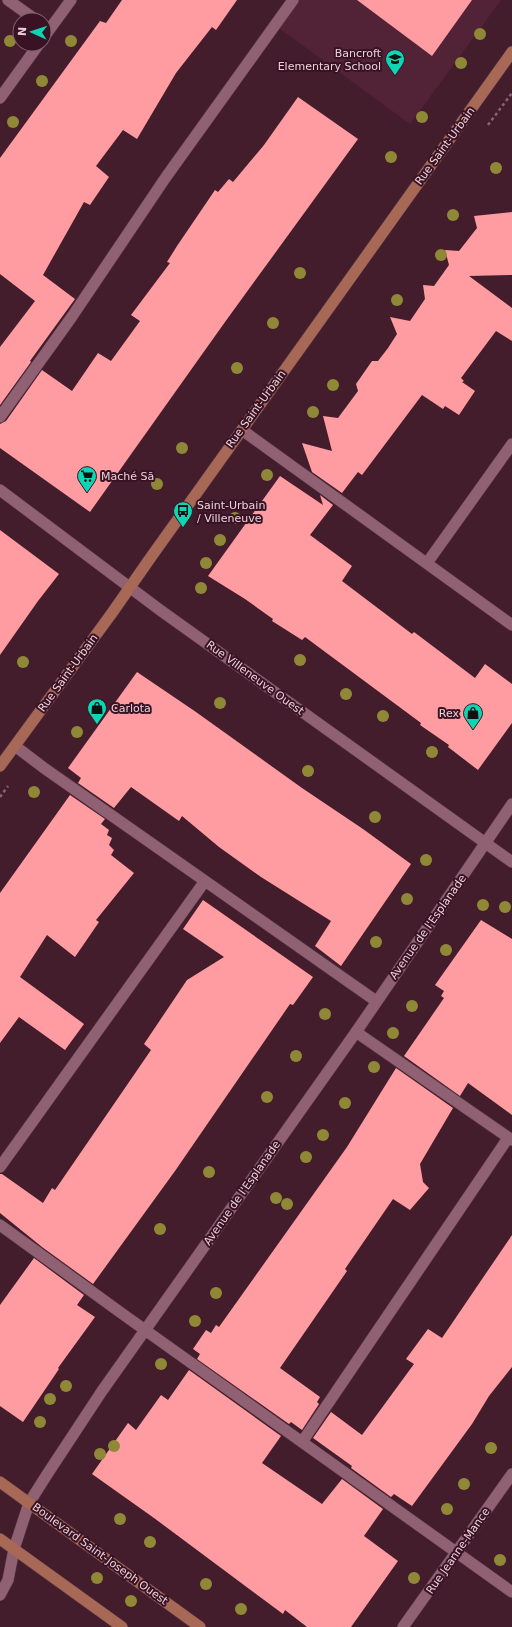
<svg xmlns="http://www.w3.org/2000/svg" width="512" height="1627" font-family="'DejaVu Sans',sans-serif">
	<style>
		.built { fill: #522336 }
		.building { fill: #ff9ca1 }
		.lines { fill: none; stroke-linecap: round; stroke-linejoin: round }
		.service-casing { stroke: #603d4c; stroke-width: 12 }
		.minor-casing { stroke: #603d4c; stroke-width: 12 }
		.secondary-casing { stroke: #603d4c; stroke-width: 12 }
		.path { stroke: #866471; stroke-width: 2.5; stroke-dasharray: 3 3; stroke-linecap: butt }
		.service { stroke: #906172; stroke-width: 11 }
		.minor { stroke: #906172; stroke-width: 11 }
		.secondary { stroke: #a86856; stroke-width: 11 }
		.tree { fill: #8f8837 }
		.labels { text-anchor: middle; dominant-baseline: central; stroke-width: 4; stroke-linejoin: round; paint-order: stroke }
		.poi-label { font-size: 11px; fill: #ecd1d9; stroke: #391323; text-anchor: start }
		.street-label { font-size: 11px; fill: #ecd1d9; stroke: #391323 }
	</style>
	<rect width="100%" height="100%" fill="#441d2d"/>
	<path class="built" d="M299 0H501L410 124 279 28Z"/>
	<path class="building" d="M122 0H237L216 30 212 27 176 73 137 139 123 130 96 166 109 177 90 205 84 202 43 275 75 299 30 361 31 362 0 405V347L35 301 0 274V158L100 21 106 23Z
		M357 0H472L432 56Z
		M298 97 358 139 225 322 90 512 0 448V424L6 421 42 370 72 391 98 353 111 361 140 321 131 315 170 263 167 262 177 246 215 190 218 192 229 179 233 182 264 145Z
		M512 212V275L469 276 512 308V341L496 331 461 378 464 381 462 382 475 391 459 415 445 406 443 409 422 395 362 475 358 472 342 493 312 472 302 443 332 451 323 416 338 418 358 391 356 384 372 361H378L388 348 397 334 390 317 410 321 425 299 423 285 434 286 449 265 445 250 459 251 477 228 474 216Z
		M280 476 323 505 320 495 333 505 310 535 352 566 342 581 412 634 414 632 475 678 485 664 512 684V723L478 770 448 747 449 745 420 725 421 723 305 637 302 640 272 621 273 619 245 599 208 576Z
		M0 530 59 574 38 601 0 655Z
		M137 672 196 712 302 788 363 829 411 864 341 966 315 946 331 921 261 877 219 847 182 816 179 821 131 787 114 808 78 783 81 778 68 768Z
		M70 795 105 819 101 824 109 830 107 835 112 838 109 845 114 850 111 855 134 873 96 920 99 922 75 957 47 935 20 977 84 1024 65 1050 19 1017 0 1043V893Z
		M203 900 313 977 293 1005 290 1004 175 1171 93 1284 42 1247 0 1213V1174H2L43 1203 52 1188 55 1190 151 1050 144 1044 187 980 224 957 183 929Z
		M481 920 512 939V1115L468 1083 460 1096 404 1056 444 998 441 996 444 991 435 985Z
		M396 1068 453 1108 420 1164 423 1182 429 1188 410 1210 393 1199 345 1269 347 1271 280 1368 320 1397 317 1402 319 1404 302 1430 291 1422 289 1424 197 1359 200 1354 193 1349 206 1330 211 1333 216 1325 219 1327 347 1147Z
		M512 1235V1367L489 1396 472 1424 412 1506 394 1494 391 1497 351 1468 352 1466 313 1438 331 1412 362 1435 414 1364 406 1359 428 1329 442 1338Z
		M34 1258 84 1295 77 1305 95 1317 58 1368 59 1369 23 1422 0 1406V1305Z
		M189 1370 281 1436 262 1463 322 1504 342 1479 383 1509 364 1536 398 1561 351 1627H307L285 1610 283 1614 154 1518 92 1474 128 1423 136 1430 161 1395 168 1400Z"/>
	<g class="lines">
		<defs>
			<path id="service" d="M8 0 36 20
				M0 417 71 318 166 177 293 0
				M242 430 512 625
				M427 563 512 444
				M15 746 44 768 376 1001
				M356 1032 512 1140
				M0 1167 205 881
				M0 1225 124 1315 512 1592
				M302 1442 508 1138"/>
			<path id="minor" d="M44 37 71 0
				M0 98 39 44
				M0 490 160 610 512 862
				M0 1595 8 1580 14 1549 29 1503 48 1473 102 1391 356 1032 512 804
				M403 1627 512 1474"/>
			<path id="secondary" d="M0 766 112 613 151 557 512 52
				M0 1482 200 1627
				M0 1539 122 1627"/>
		</defs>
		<use href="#service" class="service-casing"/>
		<use href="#minor" class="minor-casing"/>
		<use href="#secondary" class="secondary-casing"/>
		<path class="path" d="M488 125 512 93
			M0 797 8 786"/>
		<use href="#service" class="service"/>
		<use href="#minor" class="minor"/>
		<use href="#secondary" class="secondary"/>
	</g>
	<g class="tree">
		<circle cx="480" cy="34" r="6"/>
		<circle cx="10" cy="41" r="6"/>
		<circle cx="71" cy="41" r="6"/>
		<circle cx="461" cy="63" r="6"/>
		<circle cx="42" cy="81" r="6"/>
		<circle cx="422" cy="117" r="6"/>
		<circle cx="13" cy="122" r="6"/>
		<circle cx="391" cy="157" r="6"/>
		<circle cx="496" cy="168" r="6"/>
		<circle cx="453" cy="215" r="6"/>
		<circle cx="441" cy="255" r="6"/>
		<circle cx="300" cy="273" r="6"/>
		<circle cx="397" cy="300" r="6"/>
		<circle cx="273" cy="323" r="6"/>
		<circle cx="237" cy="368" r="6"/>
		<circle cx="333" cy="385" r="6"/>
		<circle cx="313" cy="412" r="6"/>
		<circle cx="182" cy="448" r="6"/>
		<circle cx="267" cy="475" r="6"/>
		<circle cx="157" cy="484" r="6"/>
		<circle cx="235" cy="518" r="6"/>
		<circle cx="220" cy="540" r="6"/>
		<circle cx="206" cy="563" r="6"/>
		<circle cx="201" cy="588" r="6"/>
		<circle cx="300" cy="660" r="6"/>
		<circle cx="23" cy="662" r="6"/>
		<circle cx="346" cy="694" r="6"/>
		<circle cx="220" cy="703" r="6"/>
		<circle cx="383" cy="716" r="6"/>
		<circle cx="77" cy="732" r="6"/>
		<circle cx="432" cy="752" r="6"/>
		<circle cx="308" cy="771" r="6"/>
		<circle cx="34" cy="792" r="6"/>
		<circle cx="375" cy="817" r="6"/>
		<circle cx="426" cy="860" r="6"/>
		<circle cx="407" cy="899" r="6"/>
		<circle cx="483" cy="905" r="6"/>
		<circle cx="505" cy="907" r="6"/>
		<circle cx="376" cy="942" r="6"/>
		<circle cx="446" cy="950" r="6"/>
		<circle cx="412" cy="1006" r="6"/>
		<circle cx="325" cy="1014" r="6"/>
		<circle cx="393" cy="1033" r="6"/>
		<circle cx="296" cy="1056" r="6"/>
		<circle cx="374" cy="1067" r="6"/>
		<circle cx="267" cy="1097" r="6"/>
		<circle cx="345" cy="1103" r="6"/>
		<circle cx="323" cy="1135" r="6"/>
		<circle cx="306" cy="1157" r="6"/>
		<circle cx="209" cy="1172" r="6"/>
		<circle cx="276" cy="1198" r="6"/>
		<circle cx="287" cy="1204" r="6"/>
		<circle cx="160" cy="1229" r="6"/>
		<circle cx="216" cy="1293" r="6"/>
		<circle cx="195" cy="1321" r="6"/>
		<circle cx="161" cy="1364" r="6"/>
		<circle cx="66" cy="1386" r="6"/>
		<circle cx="50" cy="1399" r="6"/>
		<circle cx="40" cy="1422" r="6"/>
		<circle cx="114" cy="1446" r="6"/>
		<circle cx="491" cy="1448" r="6"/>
		<circle cx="100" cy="1454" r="6"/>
		<circle cx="464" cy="1484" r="6"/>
		<circle cx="447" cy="1509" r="6"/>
		<circle cx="120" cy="1519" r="6"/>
		<circle cx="150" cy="1542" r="6"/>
		<circle cx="500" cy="1560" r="6"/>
		<circle cx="97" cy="1578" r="6"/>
		<circle cx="414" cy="1578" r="6"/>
		<circle cx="206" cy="1584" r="6"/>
		<circle cx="131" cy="1601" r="6"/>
		<circle cx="241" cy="1609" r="6"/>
	</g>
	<defs>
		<symbol id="school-pin" viewBox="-11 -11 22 30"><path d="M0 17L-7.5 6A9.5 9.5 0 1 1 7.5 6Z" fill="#0ed5b4" stroke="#391323"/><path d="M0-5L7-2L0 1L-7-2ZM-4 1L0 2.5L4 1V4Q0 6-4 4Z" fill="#111"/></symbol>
		<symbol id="supermarket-pin" viewBox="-11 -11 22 30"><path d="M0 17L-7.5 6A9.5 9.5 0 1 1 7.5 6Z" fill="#0ed5b4" stroke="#391323"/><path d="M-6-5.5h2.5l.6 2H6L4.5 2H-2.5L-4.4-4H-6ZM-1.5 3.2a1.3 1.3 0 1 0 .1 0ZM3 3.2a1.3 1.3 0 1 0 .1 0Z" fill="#111"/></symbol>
		<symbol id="bus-pin" viewBox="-11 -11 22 30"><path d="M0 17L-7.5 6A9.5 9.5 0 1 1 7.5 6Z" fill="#0ed5b4" stroke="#391323"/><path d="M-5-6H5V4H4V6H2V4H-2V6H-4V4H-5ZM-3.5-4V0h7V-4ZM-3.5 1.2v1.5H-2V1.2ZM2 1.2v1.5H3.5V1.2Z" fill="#111"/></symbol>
		<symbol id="shop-pin" viewBox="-11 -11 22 30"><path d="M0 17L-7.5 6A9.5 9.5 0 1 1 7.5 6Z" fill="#0ed5b4" stroke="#391323"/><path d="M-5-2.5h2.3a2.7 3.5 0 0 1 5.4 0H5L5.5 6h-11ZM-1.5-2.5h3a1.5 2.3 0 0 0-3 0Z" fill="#111"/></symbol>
	</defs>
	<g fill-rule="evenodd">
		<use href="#school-pin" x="384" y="48" width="22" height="30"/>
		<use href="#supermarket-pin" x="76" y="465" width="22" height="30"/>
		<use href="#bus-pin" x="172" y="500" width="22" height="30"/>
		<use href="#shop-pin" x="86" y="697" width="22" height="30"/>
		<use href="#shop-pin" x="462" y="702" width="22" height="30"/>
	</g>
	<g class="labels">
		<g class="poi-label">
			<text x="381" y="53" text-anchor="end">Bancroft<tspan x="381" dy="13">Elementary School</tspan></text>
			<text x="101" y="476">Maché Sā</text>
			<text x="197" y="505">Saint-Urbain<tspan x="197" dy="13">/ Villeneuve</tspan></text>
			<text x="111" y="708">Carlota</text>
			<text x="459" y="713" text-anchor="end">Rex</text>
		</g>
		<g class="street-label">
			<text transform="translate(445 146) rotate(-54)">Rue Saint-Urbain</text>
			<text transform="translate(256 409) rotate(-54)">Rue Saint-Urbain</text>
			<text transform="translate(68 673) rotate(-54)">Rue Saint-Urbain</text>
			<text transform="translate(255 678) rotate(36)">Rue Villeneuve Ouest</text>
			<text transform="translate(428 927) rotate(-55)">Avenue de l'Esplanade</text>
			<text transform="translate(242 1193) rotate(-55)">Avenue de l'Esplanade</text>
			<text transform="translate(458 1551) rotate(-55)">Rue Jeanne-Mance</text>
			<text transform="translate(100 1554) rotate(36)">Boulevard Saint-Joseph Ouest</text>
		</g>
	</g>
	<g transform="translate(32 32) rotate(273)"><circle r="19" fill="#391323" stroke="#815f6c"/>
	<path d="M0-3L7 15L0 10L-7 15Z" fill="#0ed5b4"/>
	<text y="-6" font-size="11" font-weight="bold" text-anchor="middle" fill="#ecd1d9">N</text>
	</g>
</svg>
